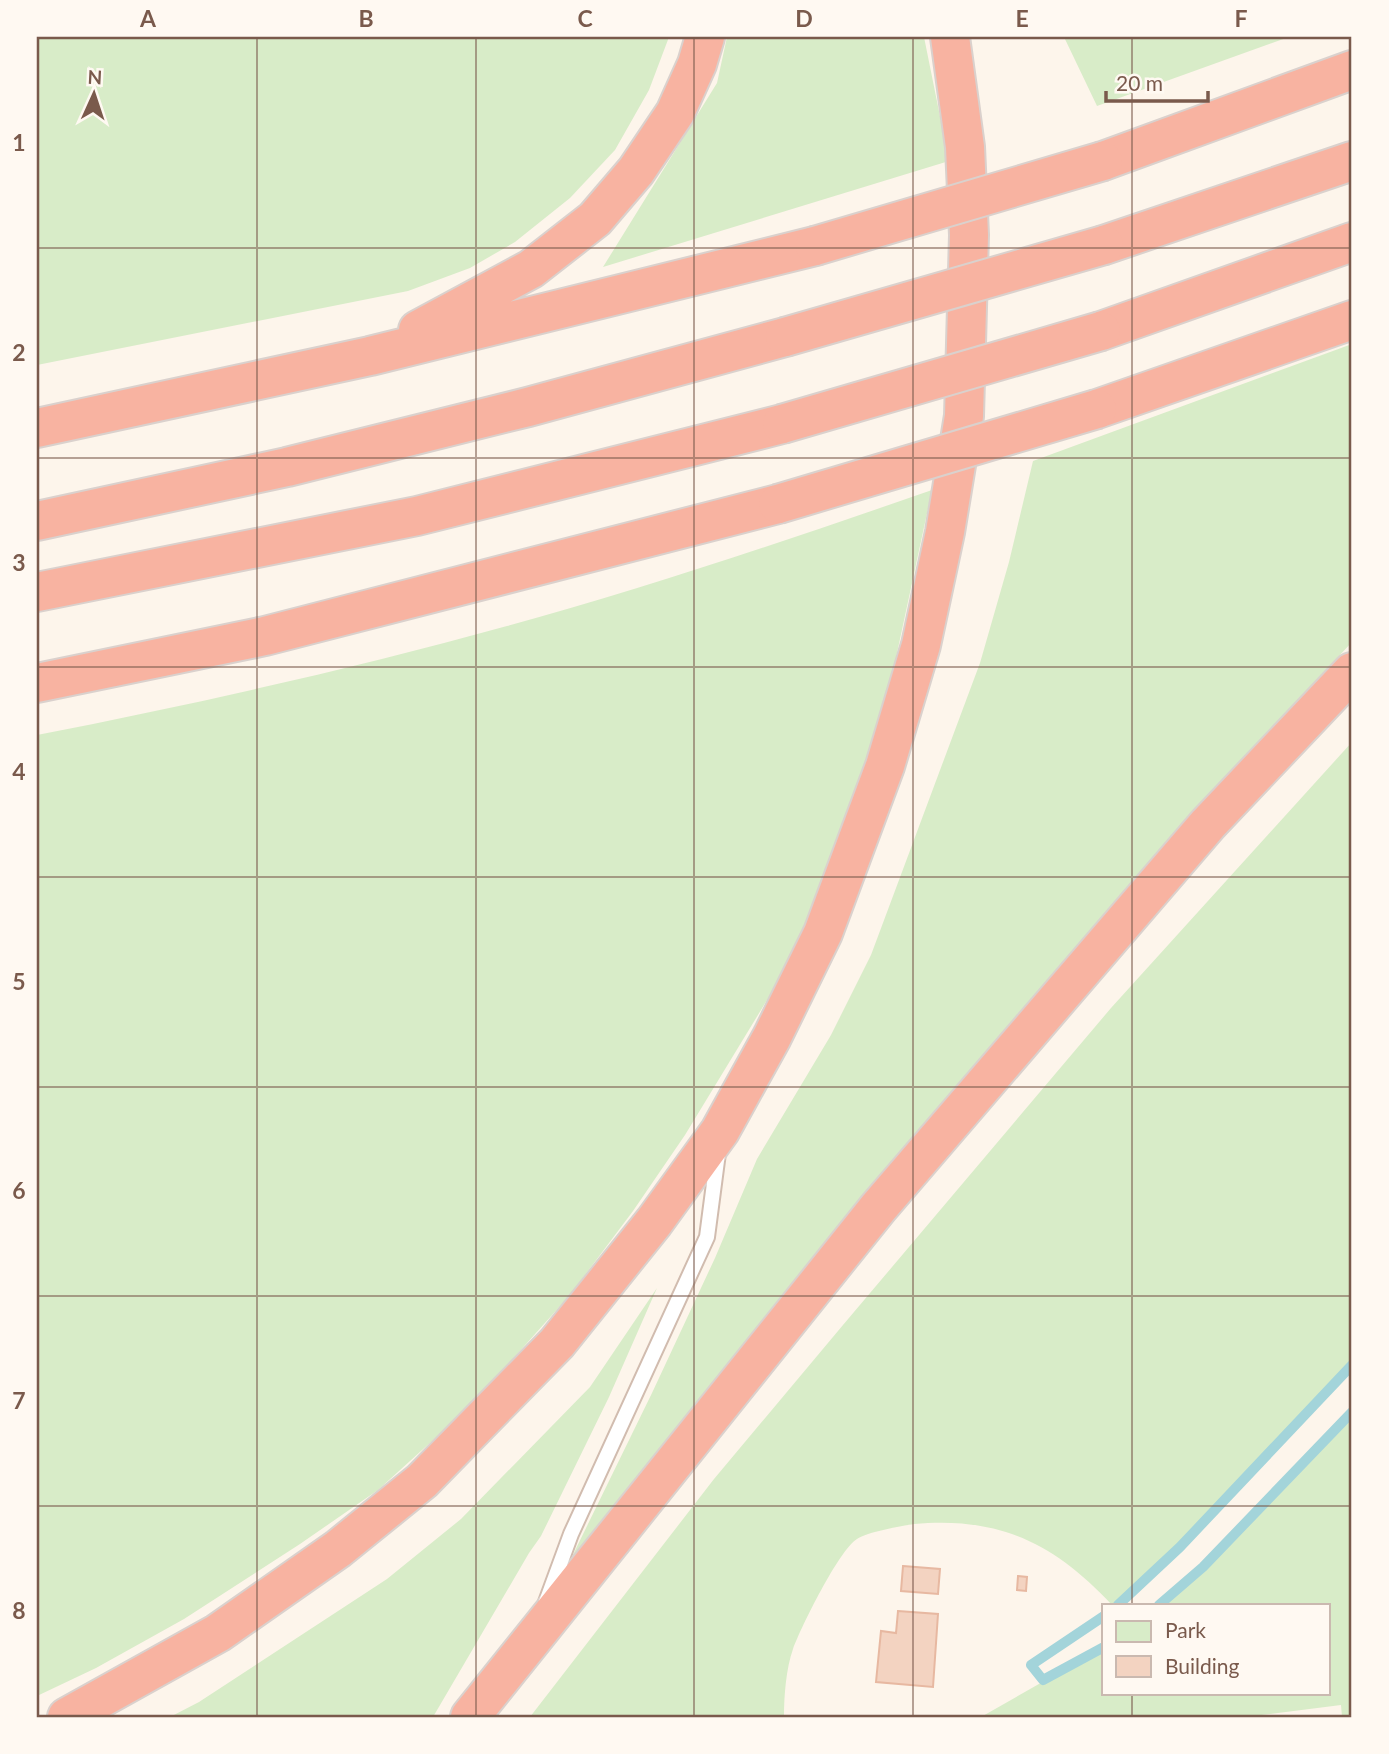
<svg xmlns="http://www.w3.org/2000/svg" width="1389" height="1754" font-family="Lato,sans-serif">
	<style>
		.green { fill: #d8ecc8 }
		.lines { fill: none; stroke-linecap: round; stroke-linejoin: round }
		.stream { stroke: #a3d4da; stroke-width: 10 }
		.building { fill: #f3d3c1; stroke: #e7b8a1; stroke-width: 2 }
		.service-casing { stroke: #d1bcaf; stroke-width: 18 }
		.motorway-casing { stroke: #dad1cd; stroke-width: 42 }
		.service { stroke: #fff; stroke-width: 14 }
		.motorway { stroke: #f8b3a1; stroke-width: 38 }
		.motorway-bridge-casing { stroke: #dad1cd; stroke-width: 42; stroke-linecap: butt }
		.motorway-bridge { stroke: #f8b3a1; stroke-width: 38 }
		.grid { fill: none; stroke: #7a5a4c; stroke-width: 2; stroke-opacity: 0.55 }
		.neatline { fill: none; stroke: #7a5a4c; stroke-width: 2.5 }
		.grid-label { font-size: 23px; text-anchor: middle; font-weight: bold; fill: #7a5a4c }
	</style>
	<rect width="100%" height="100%" fill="#fdf5eb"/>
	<path class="green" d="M37 37H669L649 90 615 150 570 198 515 242 470 268 408 291 37 365Z
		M727 37H924L949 161 603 267 717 83Z
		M1064 37H1289L1097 106Z
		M1352 344V642C1075 938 823 1256 566 1569L652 1393 715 1258 757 1159 831 1035 871 955 980 663 1009 562 1033 461Z
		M932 490 894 667 867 774 823 888 778 982 685 1135 633 1211 570 1295 484 1391 431 1442 378 1490 300 1544 184 1619 96 1668 37 1696V735C195 704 352 669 507 626 650 587 791 539 932 490Z
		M1352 742V1365L1180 1547 1118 1605H1112C1055 1544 999 1516 914 1524 901 1526 867 1532 857 1539 839 1550 801 1627 793 1649 786 1669 784 1696 784 1717H530L714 1479 843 1325 1111 1008Z
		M657 1288 609 1397 541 1536 529 1553 433 1717H170L199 1702 387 1579 461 1519 590 1387Z
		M1352 1412V1717H1342L1341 1705 1245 1717H981L1104 1647V1693H1328V1605H1159L1203 1567Z"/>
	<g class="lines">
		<path class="stream" d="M1118 1605 1180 1547 1352 1365
			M1159 1605 1203 1567 1352 1412
			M1104 1616 1031 1665 1043 1680 1104 1647"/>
	</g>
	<path class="building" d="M903 1566 940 1569 938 1594 901 1591Z
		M1018 1576 1027 1577 1026 1591 1017 1590Z
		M898 1611 938 1614 933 1687 876 1682 881 1631 896 1633Z"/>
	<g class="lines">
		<defs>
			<path id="service" d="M546 1602 571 1534 707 1237 718 1153"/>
			<path id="motorway" d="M1103 161 1352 70
				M1104 245 1352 161
				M418 330 531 269 595 219 636 171 675 113 697 64 705 37
				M1101 331 1352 242
				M1097 409 1352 320
				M37 428 370 356 815 246
				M37 521 287 467 528 407 785 337
				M37 592 417 516 782 424
				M37 683 265 636 778 504
				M67 1717 218 1633 338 1549 422 1481 557 1343 654 1222 720 1131 772 1037 823 933 885 766 921 645 945 532 964 416 969 235 965 147 950 37
				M470 1717 878 1208 1208 824 1352 672"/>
		</defs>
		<use href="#service" class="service-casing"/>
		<use href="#motorway" class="motorway-casing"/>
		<use href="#service" class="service"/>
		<use href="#motorway" class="motorway"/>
		<defs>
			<path id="motorway-bridge" d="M815 246 1103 161
				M785 337 1104 245
				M782 424 1101 331
				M778 504 1097 409"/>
		</defs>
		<use href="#motorway-bridge" class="motorway-bridge-casing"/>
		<use href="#motorway-bridge" class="motorway-bridge"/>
	</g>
	<path class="grid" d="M257 37V1717M476 37V1717M694 37V1717M913 37V1717M1132 37V1605M37 248H1352M37 458H1352M37 667H1352M37 877H1352M37 1087H1352M37 1296H1352M37 1506H1352M1132 1693V1717"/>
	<rect width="1389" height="1754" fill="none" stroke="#fff9f2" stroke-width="77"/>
	<rect x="1102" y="1604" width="228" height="91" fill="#fff9f2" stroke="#cab9b0" stroke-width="2"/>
	<rect x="1116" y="1621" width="35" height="21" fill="#d8ecc8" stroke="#cab9b0" stroke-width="2"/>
	<text x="1165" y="1638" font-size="21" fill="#7a5a4c">Park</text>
	<rect x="1116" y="1656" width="35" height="21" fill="#f3d3c1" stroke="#cab9b0" stroke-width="2"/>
	<text x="1165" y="1674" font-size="21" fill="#7a5a4c">Building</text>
	<g transform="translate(94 94) rotate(3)" stroke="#fff9f2" stroke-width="5" paint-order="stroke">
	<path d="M0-5L12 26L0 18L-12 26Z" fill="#7a5a4c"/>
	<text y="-10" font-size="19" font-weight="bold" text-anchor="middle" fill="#7a5a4c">N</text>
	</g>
	<path d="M1106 91v10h102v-10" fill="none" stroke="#7a5a4c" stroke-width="3.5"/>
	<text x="1116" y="91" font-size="21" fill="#7a5a4c" stroke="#fff9f2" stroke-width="5" paint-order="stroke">20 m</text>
	<rect x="38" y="38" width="1312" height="1678" class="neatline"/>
	<g class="grid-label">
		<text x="148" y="27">A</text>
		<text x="366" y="27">B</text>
		<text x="585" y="27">C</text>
		<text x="804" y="27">D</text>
		<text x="1022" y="27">E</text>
		<text x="1241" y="27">F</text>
		<text x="19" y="151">1</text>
		<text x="19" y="361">2</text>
		<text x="19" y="571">3</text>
		<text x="19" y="780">4</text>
		<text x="19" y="990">5</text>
		<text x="19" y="1199">6</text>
		<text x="19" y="1409">7</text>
		<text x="19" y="1619">8</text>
	</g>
</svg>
